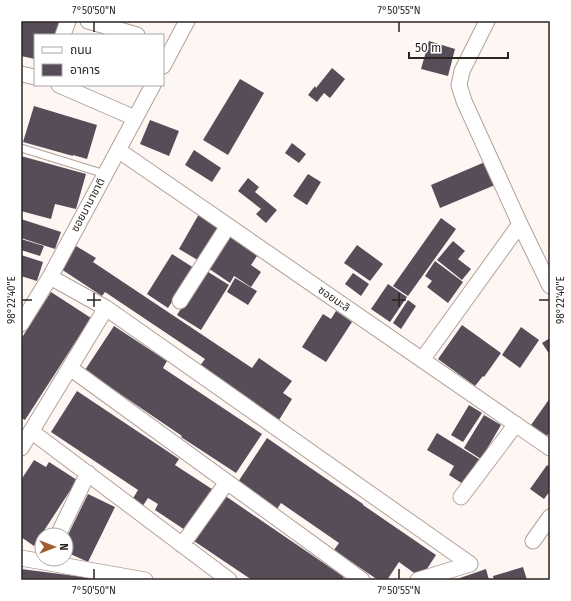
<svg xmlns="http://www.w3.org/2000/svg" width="571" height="601" font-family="'Fira Sans','Noto Sans Thai',sans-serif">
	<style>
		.building { fill: #574d58 }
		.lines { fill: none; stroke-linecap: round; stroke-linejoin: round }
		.lane-casing { stroke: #b1a299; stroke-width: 9 }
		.street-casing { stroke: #b1a299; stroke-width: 17 }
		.lane { stroke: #fff; stroke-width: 7 }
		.street { stroke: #fff; stroke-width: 15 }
		.ticks { fill: none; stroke: #2b2522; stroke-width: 1.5 }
		.labels { text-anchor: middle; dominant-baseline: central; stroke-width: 4; stroke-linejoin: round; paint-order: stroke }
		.street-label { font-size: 11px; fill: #2b2522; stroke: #fff }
		.neatline { fill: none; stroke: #2b2522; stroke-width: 1.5 }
		.ticks-label { font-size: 10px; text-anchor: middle; fill: #2b2522 }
	</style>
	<rect width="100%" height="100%" fill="#fdf6f3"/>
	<path class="building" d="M21 21H59L56 35H35V59L21 56Z
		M429 41 455 49 448 76 421 69Z
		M332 68 345 79 330 98 324 93 317 102 308 95 315 86 316 88Z
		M240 79 264 93 228 155 203 140Z
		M34 106 97 125 87 159 73 155V156L23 142Z
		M150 120 179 131 169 156 140 144Z
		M292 143 306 154 299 163 285 153Z
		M194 150 221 168 212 182 185 165Z
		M21 156 86 174 76 209 55 204 51 219 21 211Z
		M485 162 495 185 440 208 431 185Z
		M308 174 321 182 307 205 293 196Z
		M248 178 259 187 255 192 277 210 266 223 256 214 261 209 238 191Z
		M199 214 223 228 201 262 179 249Z
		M441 218 456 229 408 296 393 286Z
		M21 219 61 232 55 249 21 238Z
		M230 234 259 253 251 265 261 272 251 287 234 276 230 283 208 268Z
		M21 239 44 246 40 256 21 250Z
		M453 241 465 251 458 259 471 269 462 280 437 260Z
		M357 245 383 264 370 281 344 263Z
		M76 246 96 258 93 262 252 368 259 358 292 381 283 393 292 399 279 420 199 367 205 359 105 292 102 296 61 269Z
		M172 254 194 268 168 308 147 294Z
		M21 255 43 262 37 281 21 276Z
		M435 261 463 282 448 303 427 287 432 281 425 276Z
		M205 270 229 285 201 330 177 315Z
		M353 273 369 284 361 296 345 284Z
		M235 278 257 291 248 305 227 292Z
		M388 284 407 297 390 322 371 309Z
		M51 292 91 318 25 420 21 418V339Z
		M408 300 416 306 401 329 393 323Z
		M336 311 352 322 326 362 302 347 323 314 331 319Z
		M462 325 501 353 484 377 483 376 475 386 438 359Z
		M114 326 167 361 163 368 262 434 236 473 181 437 182 436 85 370Z
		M521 327 539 340 520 368 502 355Z
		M550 338V355L542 343Z
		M77 391 179 459 175 465 215 491 188 532 155 510 158 504 148 498 142 507 132 500 138 490 51 432Z
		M550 398V431L547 436 531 425Z
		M469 405 482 413 463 442 451 435Z
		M484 415 501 425 481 459 464 448Z
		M437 433 479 459 463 484 449 475 454 466 427 450Z
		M267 438 363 504V505L436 555 421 578 399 562 387 580H378L334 550 339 543 281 503 277 509 238 482Z
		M34 460 46 467 49 462 77 480 34 546 21 537V480Z
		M547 465 550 467V491L544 499 530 489Z
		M221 493 344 577 342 580H252L191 539Z
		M88 494 115 507 88 562 66 552V539Z
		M523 567 527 580H494L493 576Z
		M21 569 99 579 98 580H21Z
		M486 569 489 580H454Z"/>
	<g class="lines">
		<defs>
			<path id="lane" d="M21 148 105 174"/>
			<path id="street" d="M88 21 137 35
				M487 21 462 71 459 85 464 101 520 224 550 286
				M63 35 68 21
				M163 66 187 21
				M21 74 35 77
				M59 85 135 118
				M118 150 550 448
				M50 277 106 308 470 564
				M180 301 228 226
				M21 324 50 277 153 85
				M422 360 520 224
				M70 368 362 580
				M31 431 229 580
				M21 448 106 308
				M461 497 516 424
				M58 535 88 473
				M533 541 550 517
				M182 545 227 482
				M21 558 145 580
				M418 580 470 564"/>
		</defs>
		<use href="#lane" class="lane-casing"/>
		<use href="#street" class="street-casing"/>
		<use href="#lane" class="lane"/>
		<use href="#street" class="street"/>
	</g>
	<path class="ticks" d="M94 22V32M399 22V32M94 293V307M399 293V307M22 300H32M87 300H101M392 300H406M539 300H549M94 569V579M399 569V579"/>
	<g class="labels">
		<g class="street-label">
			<text transform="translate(88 205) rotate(-62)">ซอยนานาชาติ</text>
			<text transform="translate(334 299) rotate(35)">ซอยมะลิ</text>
		</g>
	</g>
	<rect width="571" height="601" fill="none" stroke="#ffffff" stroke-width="44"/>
	<rect x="34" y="34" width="130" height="52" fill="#ffffff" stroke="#aaa8a7"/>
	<rect x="42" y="47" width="20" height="6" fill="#ffffff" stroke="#aaa8a7"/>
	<text x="70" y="54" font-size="12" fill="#2b2522">ถนน</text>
	<rect x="42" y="64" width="20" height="12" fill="#574d58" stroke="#aaa8a7"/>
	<text x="70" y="74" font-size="12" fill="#2b2522">อาคาร</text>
	<g transform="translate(54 547) rotate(90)"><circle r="19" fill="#ffffff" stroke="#aaa8a7"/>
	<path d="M0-3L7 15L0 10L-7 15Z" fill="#a25e2f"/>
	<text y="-6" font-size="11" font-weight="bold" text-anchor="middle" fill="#2b2522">N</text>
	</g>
	<path d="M409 52v6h99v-6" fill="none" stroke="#2b2522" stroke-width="2"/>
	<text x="415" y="52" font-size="12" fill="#2b2522" stroke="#ffffff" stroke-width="3" paint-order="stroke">50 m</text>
	<rect x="22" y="22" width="527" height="557" class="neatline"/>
	<g class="ticks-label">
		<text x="94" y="14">7°50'50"N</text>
		<text x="399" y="14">7°50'55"N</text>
		<text transform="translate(560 300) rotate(-90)" y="4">98°22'40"E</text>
		<text transform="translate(11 300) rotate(-90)" y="4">98°22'40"E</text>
		<text x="94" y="594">7°50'50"N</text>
		<text x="399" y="594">7°50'55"N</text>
	</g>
</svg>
